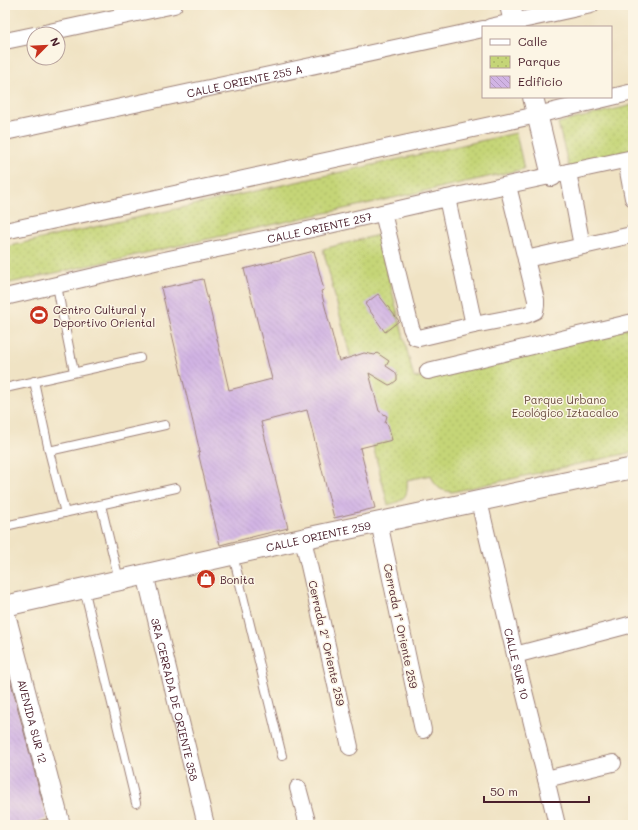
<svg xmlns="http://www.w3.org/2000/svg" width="638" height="830" font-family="Mali,sans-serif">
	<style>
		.park { fill: url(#park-dots); stroke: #887a51 }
		.building { fill: url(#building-back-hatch) }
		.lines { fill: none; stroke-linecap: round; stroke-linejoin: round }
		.service-casing { stroke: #9d8178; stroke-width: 10 }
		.minor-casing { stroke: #9d8178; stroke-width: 18 }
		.tertiary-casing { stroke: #9d8178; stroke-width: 22 }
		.service { stroke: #fff; stroke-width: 8 }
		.minor { stroke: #fff; stroke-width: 16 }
		.tertiary { stroke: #fff; stroke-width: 20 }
		.labels { text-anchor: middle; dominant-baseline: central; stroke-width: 3; stroke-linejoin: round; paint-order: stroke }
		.street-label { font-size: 11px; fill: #4a1f2b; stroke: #fcf5e5 }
		.poi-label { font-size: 11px; fill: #4a1f2b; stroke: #fcf5e5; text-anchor: start }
		.park-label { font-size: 11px; fill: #694c3e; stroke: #fcf5e5 }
	</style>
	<defs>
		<pattern id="park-dots" width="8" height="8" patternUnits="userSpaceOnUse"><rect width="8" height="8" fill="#c5d577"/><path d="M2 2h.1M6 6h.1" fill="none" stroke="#abb667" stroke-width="1.8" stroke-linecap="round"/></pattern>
		<pattern id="building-back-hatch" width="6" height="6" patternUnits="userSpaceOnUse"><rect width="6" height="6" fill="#d1b4e4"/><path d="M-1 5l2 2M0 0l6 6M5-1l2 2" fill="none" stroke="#b59ac4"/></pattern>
	</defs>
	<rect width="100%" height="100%" fill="#fcf5e5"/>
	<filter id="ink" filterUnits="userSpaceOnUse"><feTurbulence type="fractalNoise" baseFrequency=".025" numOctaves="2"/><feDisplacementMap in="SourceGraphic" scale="8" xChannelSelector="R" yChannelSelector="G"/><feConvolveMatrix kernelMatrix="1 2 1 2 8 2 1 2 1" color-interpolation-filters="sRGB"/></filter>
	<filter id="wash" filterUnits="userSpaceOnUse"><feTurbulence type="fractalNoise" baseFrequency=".012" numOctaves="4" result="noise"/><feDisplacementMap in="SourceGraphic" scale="16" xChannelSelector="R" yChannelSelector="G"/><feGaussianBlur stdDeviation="0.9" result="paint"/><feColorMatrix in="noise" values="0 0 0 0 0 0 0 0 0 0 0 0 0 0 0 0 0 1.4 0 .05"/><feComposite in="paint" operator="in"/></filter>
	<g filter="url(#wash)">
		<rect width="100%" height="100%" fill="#f0e3c4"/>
		<path class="park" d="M633 105V152L569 168 558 123Z
			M516 133 524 169 5 284V247Z
			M378 235 414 378 633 327V452L452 492C438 490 436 487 431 475L407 480C409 497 403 501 388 505L323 249Z"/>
		<g id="blocks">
			<path class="building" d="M314 251 324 290 321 291 339 361 364 353 375 355 377 353 389 361 386 366 395 372 397 376V380L392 384 389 385 369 373 379 411 387 416 385 423 388 425 392 440 360 448 375 508 334 518 307 410 261 422 288 528 220 545 198 452H200L161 288 203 279 229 390 272 379 244 269Z
				M378 294 399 321 385 332 365 304Z
				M5 660 47 819 22 825H5Z"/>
		</g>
	</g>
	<g filter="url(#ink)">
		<use href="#blocks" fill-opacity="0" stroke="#9d8178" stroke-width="1"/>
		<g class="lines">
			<defs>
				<path id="service" d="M57 285 61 307 74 372
					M34 381 49 451 65 513
					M5 388 140 358
					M49 451 165 425
					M101 505 119 580
					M5 526 176 488
					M233 555 282 756
					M84 588 136 803"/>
				<g id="minor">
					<path d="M490 27 591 5"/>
					<path d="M40 34 174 5"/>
					<path d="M5 41 34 35"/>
					<path id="s1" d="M5 132 483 29"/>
					<path d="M626 160 633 198"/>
					<path d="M568 172 582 246"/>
					<path d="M447 198 474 325"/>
					<path d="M383 213 411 328 415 337 419 338 474 325 526 315 535 311 536 305V300L508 186"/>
					<path d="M5 231 537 115 633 92"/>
					<path d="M526 259 627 236 633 234"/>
					<path id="s2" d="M5 297 155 262 312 229 447 198 633 158"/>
					<path d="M428 371 633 322"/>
					<path id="s3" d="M479 501 515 655 546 779 557 825"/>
					<path d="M379 522 423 730"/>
					<path d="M303 539 350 747"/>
					<path id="s4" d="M145 574 206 825"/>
					<path d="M515 655 633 624"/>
					<path d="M546 779 613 763"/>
					<path d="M298 788 308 825"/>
				</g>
				<g id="tertiary">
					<path d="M510 5 515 27"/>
					<path d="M533 97 552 176"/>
					<path id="s5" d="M5 606 315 536 633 468"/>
					<path id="s6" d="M5 617 7 622 60 825"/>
				</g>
			</defs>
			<use href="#service" class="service-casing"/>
			<use href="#minor" class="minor-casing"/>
			<use href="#tertiary" class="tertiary-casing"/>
			<use href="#service" class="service"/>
			<use href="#minor" class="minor"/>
			<use href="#tertiary" class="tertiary"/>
		</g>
	</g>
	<defs>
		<symbol id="stadium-disc" viewBox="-11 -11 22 22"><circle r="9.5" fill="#c8321e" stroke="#fcf5e5"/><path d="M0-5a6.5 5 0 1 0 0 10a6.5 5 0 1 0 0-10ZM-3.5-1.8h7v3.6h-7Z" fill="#fff"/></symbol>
		<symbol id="shop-disc" viewBox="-11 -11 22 22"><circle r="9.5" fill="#c8321e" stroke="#fcf5e5"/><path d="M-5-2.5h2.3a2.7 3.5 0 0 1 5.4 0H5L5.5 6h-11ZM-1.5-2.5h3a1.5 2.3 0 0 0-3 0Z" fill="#fff"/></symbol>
	</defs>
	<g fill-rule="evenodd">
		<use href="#stadium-disc" x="28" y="304" width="22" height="22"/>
		<use href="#shop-disc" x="195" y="568" width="22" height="22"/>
	</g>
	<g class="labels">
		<g class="street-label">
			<text stroke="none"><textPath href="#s1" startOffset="245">CALLE ORIENTE 255 A</textPath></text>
			<text stroke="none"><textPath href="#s2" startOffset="322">CALLE ORIENTE 257</textPath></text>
			<text stroke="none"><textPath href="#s5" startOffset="321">CALLE ORIENTE 259</textPath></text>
			<text transform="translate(401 626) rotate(78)">Cerrada 1ª Oriente 259</text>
			<text transform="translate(327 643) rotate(77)">Cerrada 2ª Oriente 259</text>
			<text stroke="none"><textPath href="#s3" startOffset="167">CALLE SUR 10</textPath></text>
			<text stroke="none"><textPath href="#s4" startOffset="129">3RA CERRADA DE ORIENTE 358</textPath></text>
			<text stroke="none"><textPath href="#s6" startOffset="108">AVENIDA SUR 12</textPath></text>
		</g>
		<g class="poi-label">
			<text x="53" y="309">Centro Cultural y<tspan x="53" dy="13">Deportivo Oriental</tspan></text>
			<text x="220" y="579">Bonita</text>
		</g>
		<g class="park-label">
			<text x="565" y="399">Parque Urbano<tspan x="565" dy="13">Ecológico Iztacalco</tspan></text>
		</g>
	</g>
	<rect width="638" height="830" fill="none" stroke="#fcf5e5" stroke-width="20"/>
	<rect x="482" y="26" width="130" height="72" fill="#fcf5e5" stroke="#b59f9b"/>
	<rect x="490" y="39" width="20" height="6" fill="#ffffff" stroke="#b59f9b"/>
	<text x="518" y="46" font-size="12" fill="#4a1f2b">Calle</text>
	<rect x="490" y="56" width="20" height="12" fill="url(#park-dots)" stroke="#b59f9b"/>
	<text x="518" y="66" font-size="12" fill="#4a1f2b">Parque</text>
	<rect x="490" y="76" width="20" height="12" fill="url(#building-back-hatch)" stroke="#b59f9b"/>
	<text x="518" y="86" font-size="12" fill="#4a1f2b">Edificio</text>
	<g transform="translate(46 46) rotate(66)"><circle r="19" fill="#fcf5e5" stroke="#b59f9b"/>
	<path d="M0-3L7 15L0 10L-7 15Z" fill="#c8321e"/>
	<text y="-6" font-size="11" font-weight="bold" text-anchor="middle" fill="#4a1f2b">N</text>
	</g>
	<path d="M484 796v6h105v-6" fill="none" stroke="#4a1f2b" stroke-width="2"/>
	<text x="490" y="796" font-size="12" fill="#4a1f2b" stroke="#fcf5e5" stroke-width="3" paint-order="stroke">50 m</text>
</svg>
